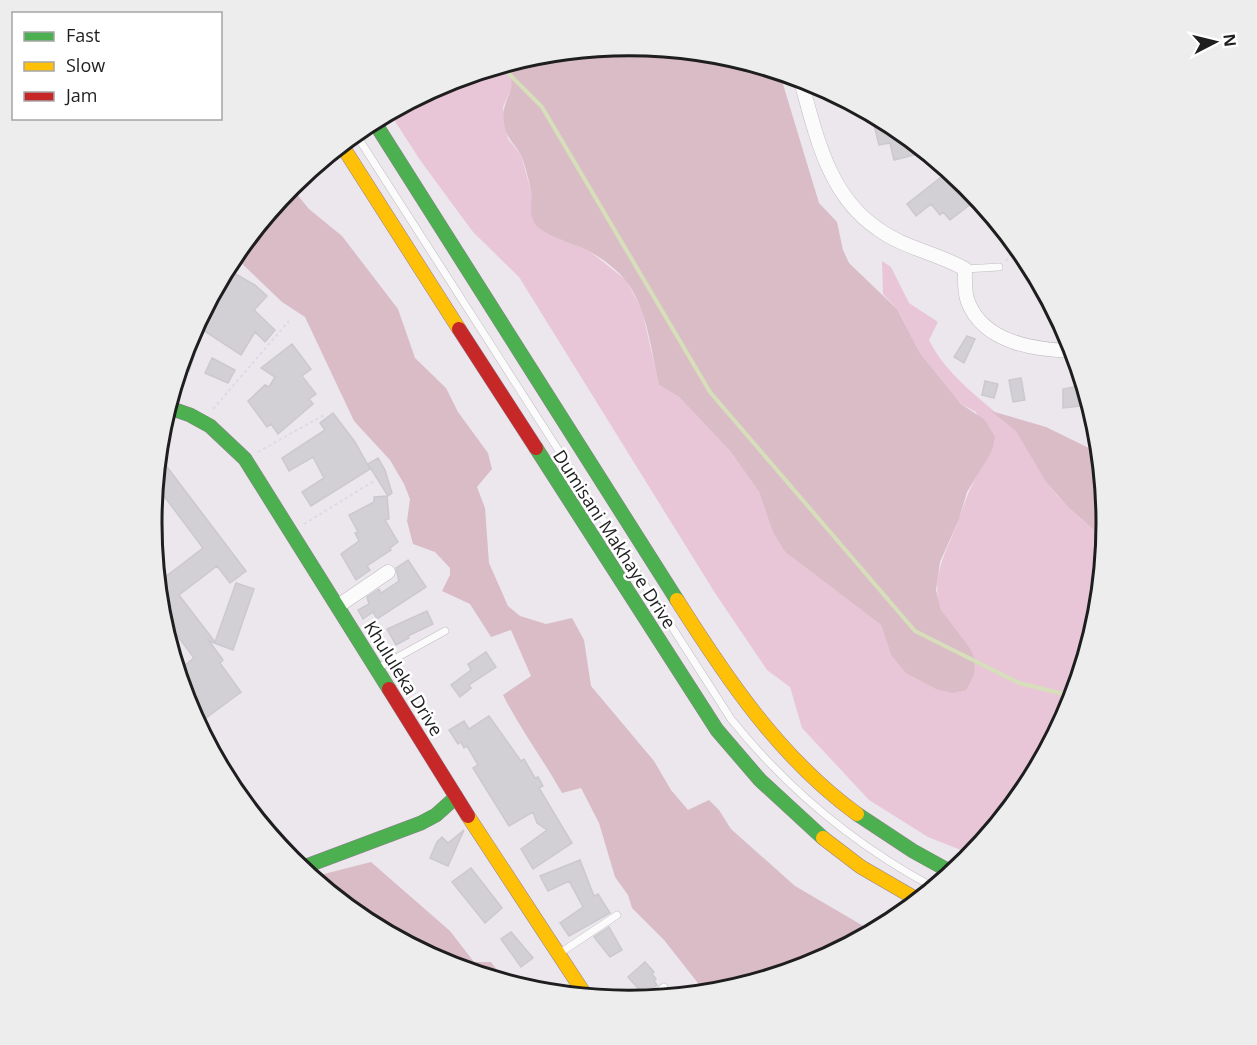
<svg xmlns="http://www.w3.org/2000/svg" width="1257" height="1045" font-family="'Open Sans',sans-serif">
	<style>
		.grass { fill: #e9c6d7 }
		.forest { fill: #dabcc6 }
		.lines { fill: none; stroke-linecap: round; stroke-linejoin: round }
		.stream { stroke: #d6dfba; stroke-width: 4 }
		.building { fill: #d2d0d4; stroke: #ccc8cf; stroke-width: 1.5 }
		.lane-casing { stroke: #bfbdbf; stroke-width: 8 }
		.street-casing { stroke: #bfbdbf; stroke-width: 15 }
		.fast-casing { stroke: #967f93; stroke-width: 15 }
		.slow-casing { stroke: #967f93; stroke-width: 15 }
		.jam-casing { stroke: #967f93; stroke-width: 15 }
		.path { stroke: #dcd9ea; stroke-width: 2; stroke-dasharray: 3 3; stroke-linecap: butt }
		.lane { stroke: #fcfbfc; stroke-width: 7 }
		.street { stroke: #fcfbfc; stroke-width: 14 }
		.fast { stroke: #4caf50; stroke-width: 14 }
		.slow { stroke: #ffc107; stroke-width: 14 }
		.jam { stroke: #c62828; stroke-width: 14 }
		.labels { text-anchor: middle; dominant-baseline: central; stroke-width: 5; stroke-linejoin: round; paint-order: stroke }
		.street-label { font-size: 18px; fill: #1e1e1e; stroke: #fff }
		.rim { fill: none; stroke: #1e1e1e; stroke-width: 3 }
	</style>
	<rect width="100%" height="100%" fill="#ebe7ec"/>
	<path class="grass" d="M504 64 513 78V85L503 107 508 139 521 155 531 191 532 219 557 238 588 250 626 280 642 310 659 385 679 397 730 451 759 492 773 533 785 552 881 625 891 655 970 648C961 636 944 621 940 607 930 574 949 548 959 518 969 491 975 475 992 451L976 412 961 404 920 353 897 309 883 294 882 261 891 267 909 303 938 322 929 340C947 377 985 402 1015 429 1028 442 1035 465 1046 481 1061 503 1084 521 1104 539L1097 616 1070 706 1025 788 971 854 928 837 869 800 802 728 790 687 767 670 715 593 519 277 473 232 420 160 389 112 446 81Z"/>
	<path class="forest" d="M629 45 722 54 779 71 819 203 837 222 843 250 849 263 897 309 920 353 961 404 985 420 995 437 992 451 967 492 959 519 940 562 936 590 941 610 970 648 975 659 974 675 966 690 953 693 936 689 906 673 891 655 881 625 785 552 773 533 759 492 730 451 679 397 659 385C651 351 648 310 626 281 617 269 600 257 587 250 573 243 537 235 532 218 530 210 532 200 531 191 529 180 525 165 521 155 514 143 506 138 504 123 500 94 523 92 504 64L536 54Z
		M290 186 309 209 342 236 398 309 415 358 446 388 458 412 488 453 492 469 477 487 485 508 489 563 508 606 520 616 546 624 572 618 584 640 591 686 654 761 671 790 688 810 709 800 719 810 731 829 795 886 872 931C821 959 765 987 705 992L664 940 632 908 628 895 615 877 599 823 581 788 562 793C543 759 520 729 503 695L531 676 511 630 491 637 470 604 442 591 450 575V568L435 552 413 544 407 521 410 499 404 484 390 460 354 421 305 317 282 302 233 255Z
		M991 411 1046 427 1099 453 1106 523 1104 539 1068 507 1046 482 1016 431Z
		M371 862 450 931 474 962H491L499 973 496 979 445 964 363 919 312 877Z"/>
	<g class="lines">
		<path class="stream" d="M500 65 542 107 710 392 915 631 1019 683 1072 696"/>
	</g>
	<path class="building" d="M871 113 894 126 926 152 894 160 890 143 879 145Z
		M949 171 976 200 950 220 943 212 940 215 931 204 916 216 907 204Z
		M224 271 234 273 255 285 267 296 254 310 275 330 265 342 255 332 241 355 203 330 189 371 179 368 187 339Z
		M967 336 975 339 964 363 954 357Z
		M292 344 311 369 302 376 316 394 309 399 313 404 278 434 271 424 267 427 248 401 265 385 269 387 275 377 261 368Z
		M212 358 235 370 228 383 205 373Z
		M1021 378 1025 400 1013 402 1009 380Z
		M985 381 998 384 994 398 982 395Z
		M1083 385 1089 405 1063 408V389Z
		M333 413 355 442 370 469 311 506 302 492 324 478 313 457 289 471 282 458 325 430 320 423Z
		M158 455 246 571 230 583 217 566 179 595 215 642 236 583 254 589 233 650 209 641 223 660 220 663 241 692 206 718 181 685 177 671 194 658 160 612 155 564 165 577 203 548 155 484Z
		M378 458 385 470 392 493 388 496 368 464Z
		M387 496 389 519 385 520 398 542 390 548 391 550 367 566 370 570 356 580 341 554 359 541 355 533 358 532 349 515 374 502V497Z
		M408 560 426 587 377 619 373 612 363 619 358 610 369 604 367 597 379 589 381 593 399 581 396 568Z
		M427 611 433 624 408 636 409 638 396 645 387 629Z
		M486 652 496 667 469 685 471 688 460 697 451 685 471 670 468 664Z
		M489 716 521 761 524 759 535 778 538 777 543 786 539 788 572 843 533 869 521 849 547 830 537 823 533 812 509 826 473 768 478 765 467 746 464 748 461 742 458 744 449 730 464 721 469 729Z
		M464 830 448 866 430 858 437 842 442 837 448 843Z
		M580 860 594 896 598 894 610 913 569 936 560 923 583 907 569 881 548 891 540 876Z
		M471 868 502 908 485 923 452 882Z
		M609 927 622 950 610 957 594 937Z
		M511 932 533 958 521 967 501 939Z
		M645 962 654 972 652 974 656 979 654 981 657 985 645 996 628 977Z"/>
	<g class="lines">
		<defs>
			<path id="lane" d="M355 133 731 719C788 790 853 844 933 887
				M965 269 999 267
				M378 668 445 631
				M560 953 617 915
				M650 998 664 987"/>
			<path id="street" d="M800 78C816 133 827 195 878 229 904 248 937 253 965 269 965 279 964 292 968 302 984 343 1035 350 1073 351
				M338 606 388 572"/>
			<path id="fast" d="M373 120 677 600
				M167 407 190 415 210 426 245 459 389 689
				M536 448 717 730 760 780 823 838
				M857 814 913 851 951 872
				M301 868 421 823 436 815 456 797"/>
			<path id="slow" d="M341 144 459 329
				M677 600C727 679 780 758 857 814
				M468 816 586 996
				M823 838 861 867 918 900"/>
			<path id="jam" d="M459 329 536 448
				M389 689 468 816"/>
		</defs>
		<use href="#lane" class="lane-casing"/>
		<use href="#street" class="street-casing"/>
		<use href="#fast" class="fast-casing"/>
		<use href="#slow" class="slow-casing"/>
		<use href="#jam" class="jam-casing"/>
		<path class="path" d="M1006 261 1016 246
			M213 409 289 321
			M258 452 324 415
			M304 524 374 481"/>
		<use href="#lane" class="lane"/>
		<use href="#street" class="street"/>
		<use href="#fast" class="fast"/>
		<use href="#slow" class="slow"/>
		<use href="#jam" class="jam"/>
	</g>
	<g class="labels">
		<g class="street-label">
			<text transform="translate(615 539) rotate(57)">Dumisani Makhaye Drive</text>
			<text transform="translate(404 678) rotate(58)">Khululeka Drive</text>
		</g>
	</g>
	<path d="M0 0H1257V1045H0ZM162 523a467 467 0 1 1 934 0a467 467 0 1 1-934 0Z" fill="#ededed" fill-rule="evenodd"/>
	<path class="rim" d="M162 523a467 467 0 1 1 934 0a467 467 0 1 1-934 0Z"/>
	<rect x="12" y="12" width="210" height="108" fill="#ffffff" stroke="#a5a5a5" stroke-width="1.5"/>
	<rect x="24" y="32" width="30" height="9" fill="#4caf50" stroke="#a5a5a5" stroke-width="1.5"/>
	<text x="66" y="42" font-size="18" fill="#1e1e1e">Fast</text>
	<rect x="24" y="62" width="30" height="9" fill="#ffc107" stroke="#a5a5a5" stroke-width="1.5"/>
	<text x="66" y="72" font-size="18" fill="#1e1e1e">Slow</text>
	<rect x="24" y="92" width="30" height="9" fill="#c62828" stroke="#a5a5a5" stroke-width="1.5"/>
	<text x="66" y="102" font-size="18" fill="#1e1e1e">Jam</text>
	<g transform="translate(1215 42) rotate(83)" stroke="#ffffff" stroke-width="4.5" paint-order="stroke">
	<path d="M0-4.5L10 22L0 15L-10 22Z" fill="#1e1e1e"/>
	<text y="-9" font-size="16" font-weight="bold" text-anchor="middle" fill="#1e1e1e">N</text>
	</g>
</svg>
